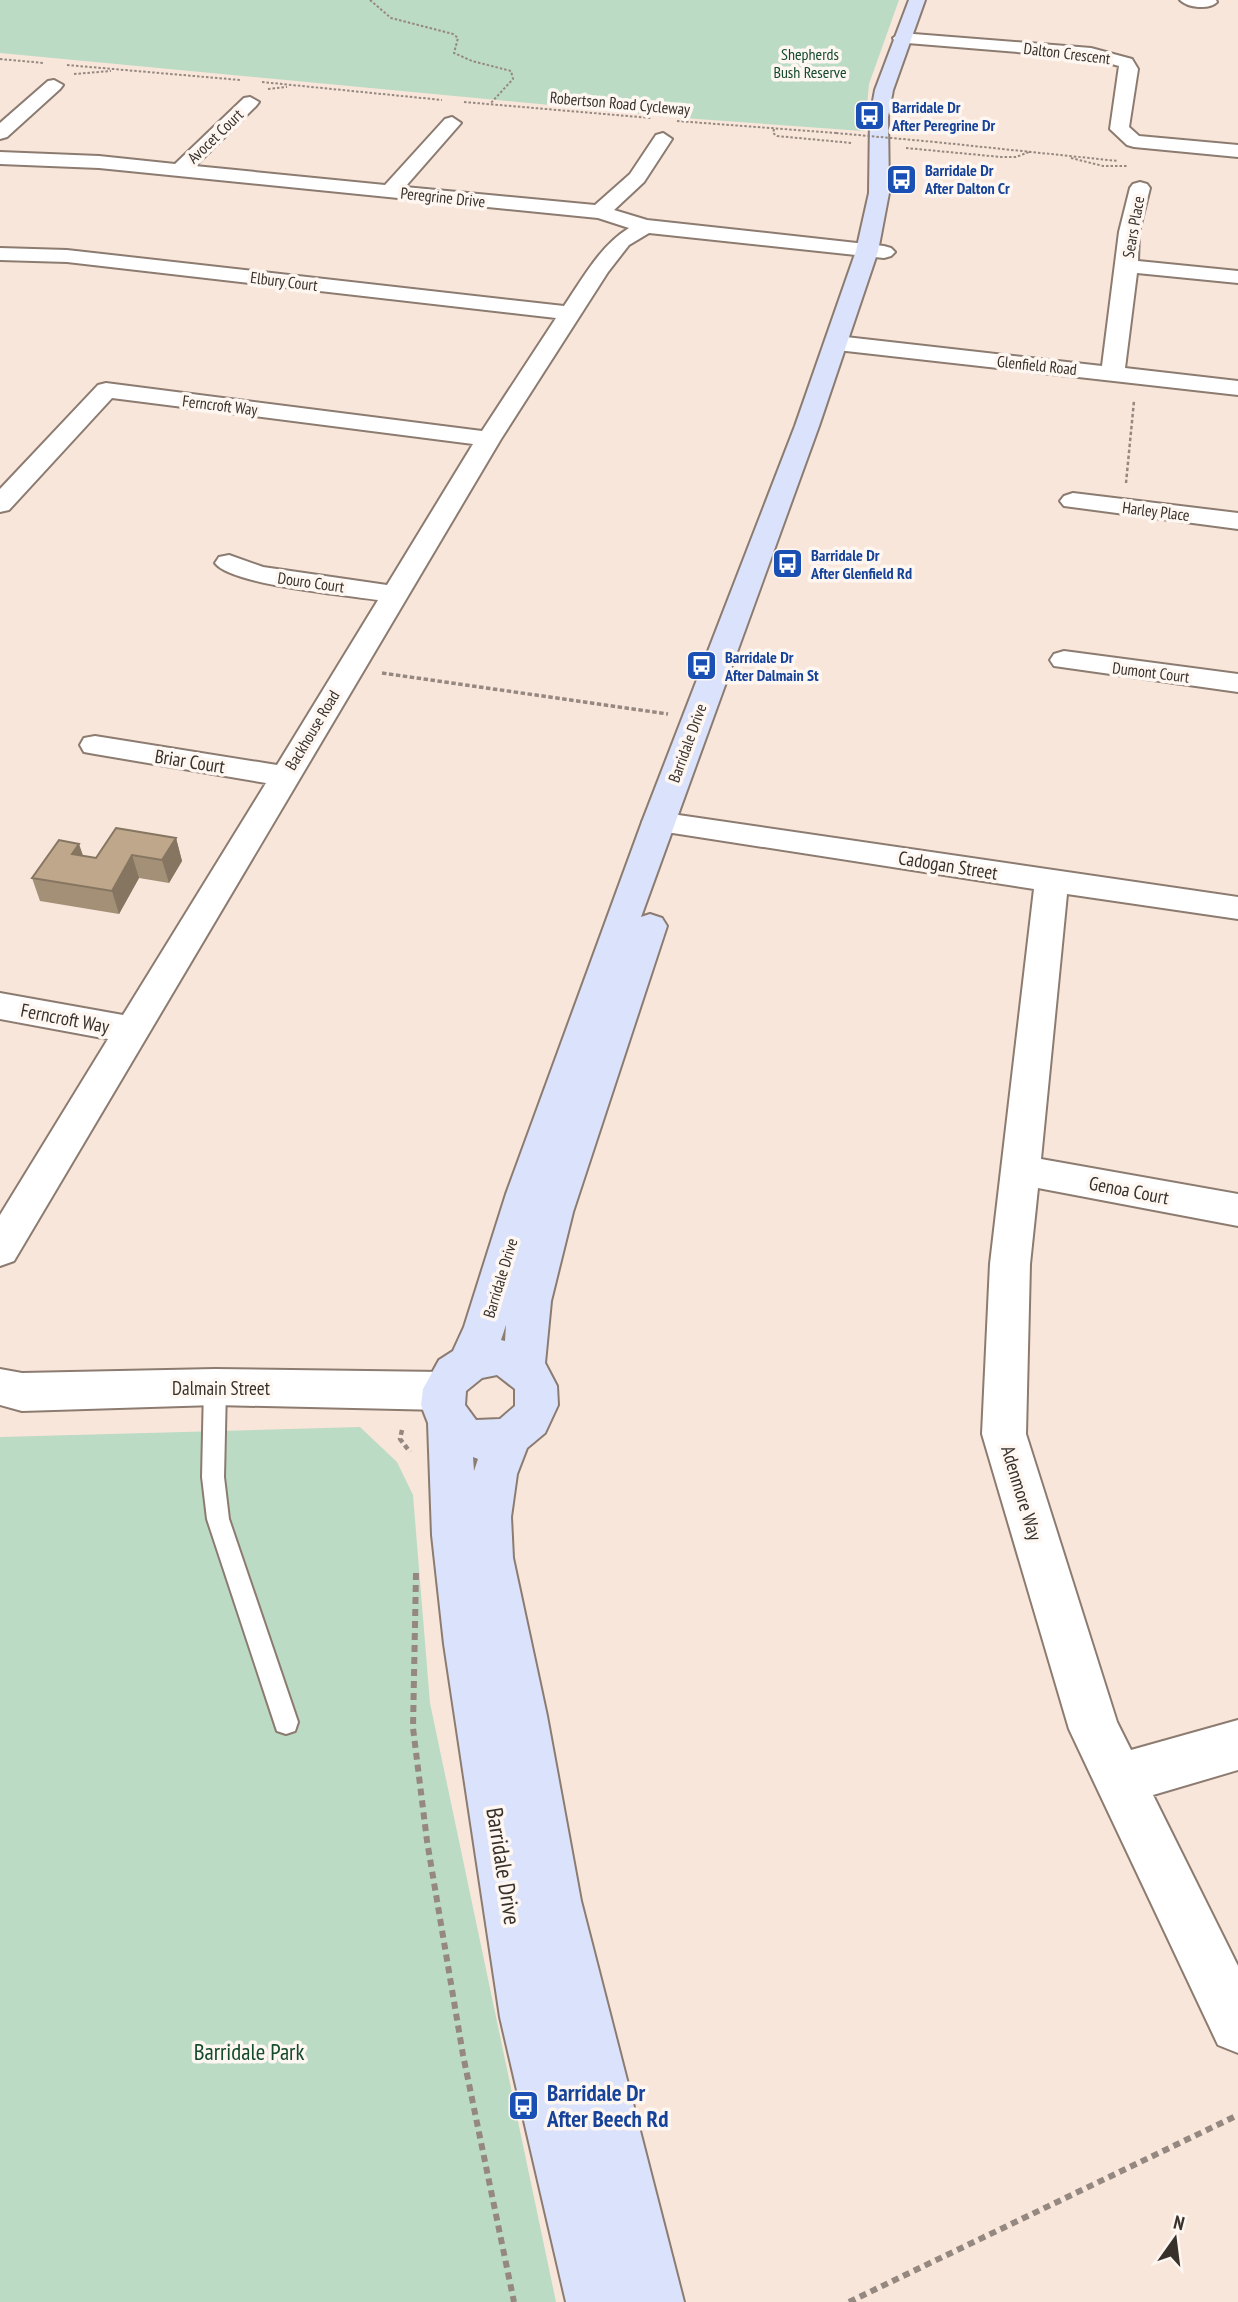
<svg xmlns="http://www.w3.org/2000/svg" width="1238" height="2302" font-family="'PT Sans Narrow',sans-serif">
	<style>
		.green { fill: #bcdbc5 }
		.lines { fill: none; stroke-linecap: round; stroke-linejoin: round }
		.lane-casing { stroke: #8c7b70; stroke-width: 4 }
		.street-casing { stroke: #8c7b70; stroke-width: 4 }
		.secondary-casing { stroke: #8c7b70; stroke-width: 4 }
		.path-far4 { stroke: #958880; stroke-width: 2; stroke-dasharray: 2.5 2; stroke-linecap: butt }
		.path-far3 { stroke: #958880; stroke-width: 2.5; stroke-dasharray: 3.5 2.5; stroke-linecap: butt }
		.path-far2 { stroke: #958880; stroke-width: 3.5; stroke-dasharray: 4.5 2.5; stroke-linecap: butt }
		.path-far1 { stroke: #958880; stroke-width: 4.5; stroke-dasharray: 5 3.5; stroke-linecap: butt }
		.path { stroke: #958880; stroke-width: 6; stroke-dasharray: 7 5; stroke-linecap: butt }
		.lane { fill: #fff; fill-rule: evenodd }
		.street { fill: #fff; fill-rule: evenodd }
		.secondary { fill: #dbe3fc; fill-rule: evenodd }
		.path-bridge { stroke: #958880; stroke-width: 2; stroke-dasharray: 2.5 2; stroke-linecap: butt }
		.wall { fill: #a39077 }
		.shaded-wall { fill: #857561 }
		.building { fill: #bea78a; stroke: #857561; stroke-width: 2 }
		.labels { text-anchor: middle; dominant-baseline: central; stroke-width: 7; stroke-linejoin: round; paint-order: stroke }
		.far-street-label { font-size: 16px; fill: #37302b; stroke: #fef6f1 }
		.far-park-label { font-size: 16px; fill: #144b2c; stroke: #fef6f1 }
		.far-transit-label { font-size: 16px; font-weight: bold; fill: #164399; stroke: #fef6f1; text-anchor: start }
		.street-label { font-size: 19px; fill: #37302b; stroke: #fef6f1 }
		.near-street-label { font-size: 23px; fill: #37302b; stroke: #fef6f1 }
		.near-park-label { font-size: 23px; fill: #144b2c; stroke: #fef6f1 }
		.near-transit-label { font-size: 23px; font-weight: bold; fill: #164399; stroke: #fef6f1; text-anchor: start }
	</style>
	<rect width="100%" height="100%" fill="#f9e6da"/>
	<path class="green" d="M0 0H899L869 84 865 130 862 131 697 119 0 53Z
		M360 1427 397 1462 413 1495 430 1703 556 2302H0V1437Z"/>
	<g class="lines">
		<defs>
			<path id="lane" d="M215 1378 223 1380 226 1387 224 1477 229 1519 298 1722 295 1731 286 1734 277 1731 274 1722 207 1519 202 1477 204 1387 207 1380Z"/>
			<path id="street" d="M1180 0H1216L1217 2C1209 10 1188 8 1180 0Z
				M901 33 1091 48 1132 59 1138 69 1129 127 1139 136 1238 145V157L1134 147 1127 145 1110 129 1119 66 1090 58 895 42 893 38Z
				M54 80 63 85 60 89 7 137 0 139V123L48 81Z
				M250 97 259 102 256 106 195 166 385 185 445 119 452 117 461 123 405 187 595 205 630 174 656 135 663 133 672 139 644 182 614 210 647 220 884 246 891 248 895 252 891 256 884 258 649 233 629 245 608 272 501 439 14 1261 0 1266V1215L108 1039 0 1019V993L123 1015 266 783 95 754 84 752 80 745 84 738 95 736 277 765 378 600C347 595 231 585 215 563L219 557 229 555 263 567 387 585 473 444 112 398 9 510 0 512V489L98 385 106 383 482 431 556 318 67 262 0 260V248L67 250 564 306C583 278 600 246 629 228L598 218 99 168 0 164V152L99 156 175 164 244 98Z
				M1140 182 1147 184 1150 188 1139 232 1138 261 1238 271V283L1137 273 1125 368 1238 381V395L837 350 829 348 826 343 829 338 837 336 1102 366 1119 232 1130 188 1133 184Z
				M1073 493 1238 513V529L1064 506 1060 501 1064 496Z
				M1064 651 1238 674V692L1054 666 1050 660 1054 654Z
				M658 812 1238 897V919L1067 894 1041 1159 1238 1194V1226L1038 1188 1030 1264 1026 1434 1117 1722 1131 1750 1238 1720V1770L1153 1795 1238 1966V2053L1218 2045 1069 1729 982 1434 990 1264 1034 889 647 829 642 822 647 815Z
				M0 1369 22 1373 215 1369 442 1372 457 1378 464 1391 457 1404 442 1410 215 1405 22 1411 0 1405Z"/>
			<path id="secondary" d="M909 0H925L893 90 888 117 889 193 878 251 819 426 641 917 650 914 662 918 667 926 573 1212 551 1301 545 1363 557 1386 558 1405 545 1433 527 1448 517 1474 511 1517 513 1558 547 1716 581 1901 684 2302H566L500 2017 444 1644 432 1535 428 1423 421 1405 423 1389 439 1360 453 1351 464 1327 506 1194 642 822 795 426 856 251 869 193 870 117 875 90ZM506 1325 505 1341 501 1340ZM497 1375 515 1389V1406L500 1419 476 1420 465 1405 466 1391 482 1378ZM473 1457 478 1459 474 1471Z"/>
		</defs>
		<use href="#lane" class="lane-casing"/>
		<use href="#street" class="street-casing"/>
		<use href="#secondary" class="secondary-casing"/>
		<path class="path-far4" d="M370 0 391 18 453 34 458 38 454 53 472 61 511 71 513 79 490 104
			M0 59 44 63
			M67 65 240 80
			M74 74 111 71
			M262 82 442 100
			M268 89 287 87
			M464 102 651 118
			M677 121 836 133
			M774 129 773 133 777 136 852 143
			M935 142 1118 161
			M906 148 1001 157H1016L1029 152
			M1071 158 1103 166H1128"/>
		<path class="path-far3" d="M1126 483 1134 401"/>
		<path class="path-far2" d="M382 673 668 714"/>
		<path class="path-far1" d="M402 1430 400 1439 410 1452"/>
		<path class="path" d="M416 1573 413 1728 427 1841 463 2055 514 2302
			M849 2302 1238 2115"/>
		<use href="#lane" class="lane"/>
		<use href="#street" class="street"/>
		<use href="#secondary" class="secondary"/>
		<path class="path-bridge" d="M836 133 935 142"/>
	</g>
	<path class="wall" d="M176 838 182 861 169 883 139 878 119 914 40 901 32 878 96 858Z"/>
	<path class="shaded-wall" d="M176 838 182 861 169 883 162 860Z
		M79 844 87 867 72 854Z
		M132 855 139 878 119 914 112 891Z"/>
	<path class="building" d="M116 828 176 838 162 860 132 855 112 891 32 878 59 840 79 844 72 854 96 858Z"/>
	<defs>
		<symbol id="bus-square" viewBox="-11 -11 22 22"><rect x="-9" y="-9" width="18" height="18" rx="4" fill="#1a4fb4" stroke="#fef6f1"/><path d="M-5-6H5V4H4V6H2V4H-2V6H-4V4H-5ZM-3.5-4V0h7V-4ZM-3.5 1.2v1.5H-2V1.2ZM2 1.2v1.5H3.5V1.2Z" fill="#fff"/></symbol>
	</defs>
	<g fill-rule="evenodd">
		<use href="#bus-square" x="852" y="98" width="35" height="35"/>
		<use href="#bus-square" x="884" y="162" width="35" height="35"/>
		<use href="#bus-square" x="770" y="546" width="35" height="35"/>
		<use href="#bus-square" x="684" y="648" width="35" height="35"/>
		<use href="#bus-square" x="506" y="2088" width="35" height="35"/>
	</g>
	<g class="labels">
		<g class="far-street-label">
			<text transform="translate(1067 53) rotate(7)">Dalton Crescent</text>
			<text transform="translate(620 103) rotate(5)">Robertson Road Cycleway</text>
			<text transform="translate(215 136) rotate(-44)">Avocet Court</text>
			<text transform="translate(443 197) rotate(6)">Peregrine Drive</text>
			<text transform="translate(1133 227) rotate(-80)">Sears Place</text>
			<text transform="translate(284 281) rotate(7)">Elbury Court</text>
			<text transform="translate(1037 365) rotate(6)">Glenfield Road</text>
			<text transform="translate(220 405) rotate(7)">Ferncroft Way</text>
			<text transform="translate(1156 511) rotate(7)">Harley Place</text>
			<text transform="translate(311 582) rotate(8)">Douro Court</text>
			<text transform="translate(1151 672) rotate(7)">Dumont Court</text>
			<text transform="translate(312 730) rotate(-59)">Backhouse Road</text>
			<text transform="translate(687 743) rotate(-70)">Barridale Drive</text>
			<text transform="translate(500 1278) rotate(-73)">Barridale Drive</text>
		</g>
		<g class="far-park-label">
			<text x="810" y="54">Shepherds<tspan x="810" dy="18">Bush Reserve</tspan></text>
		</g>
		<g class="far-transit-label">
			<text x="892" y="107">Barridale Dr<tspan x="892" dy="18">After Peregrine Dr</tspan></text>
			<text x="925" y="170">Barridale Dr<tspan x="925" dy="18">After Dalton Cr</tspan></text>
			<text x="811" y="555">Barridale Dr<tspan x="811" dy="18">After Glenfield Rd</tspan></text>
			<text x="725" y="657">Barridale Dr<tspan x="725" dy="18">After Dalmain St</tspan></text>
		</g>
		<g class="street-label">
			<text transform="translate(190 761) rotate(9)">Briar Court</text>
			<text transform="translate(948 865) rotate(9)">Cadogan Street</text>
			<text transform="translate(65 1018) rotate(11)">Ferncroft Way</text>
			<text transform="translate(1129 1190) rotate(11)">Genoa Court</text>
			<text x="221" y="1388">Dalmain Street</text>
			<text transform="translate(1022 1493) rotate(73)">Adenmore Way</text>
		</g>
		<g class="near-street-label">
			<text transform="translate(504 1866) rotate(81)">Barridale Drive</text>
		</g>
		<g class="near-park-label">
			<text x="249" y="2051">Barridale Park</text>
		</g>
		<g class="near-transit-label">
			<text x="547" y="2092">Barridale Dr<tspan x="547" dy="26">After Beech Rd</tspan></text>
		</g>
	</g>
	<g transform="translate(1175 2239) rotate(14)" stroke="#fef6f1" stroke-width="5" paint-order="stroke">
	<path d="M0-5L12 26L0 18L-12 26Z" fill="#37302b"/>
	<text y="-10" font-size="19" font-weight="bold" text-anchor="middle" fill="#37302b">N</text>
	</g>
</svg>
